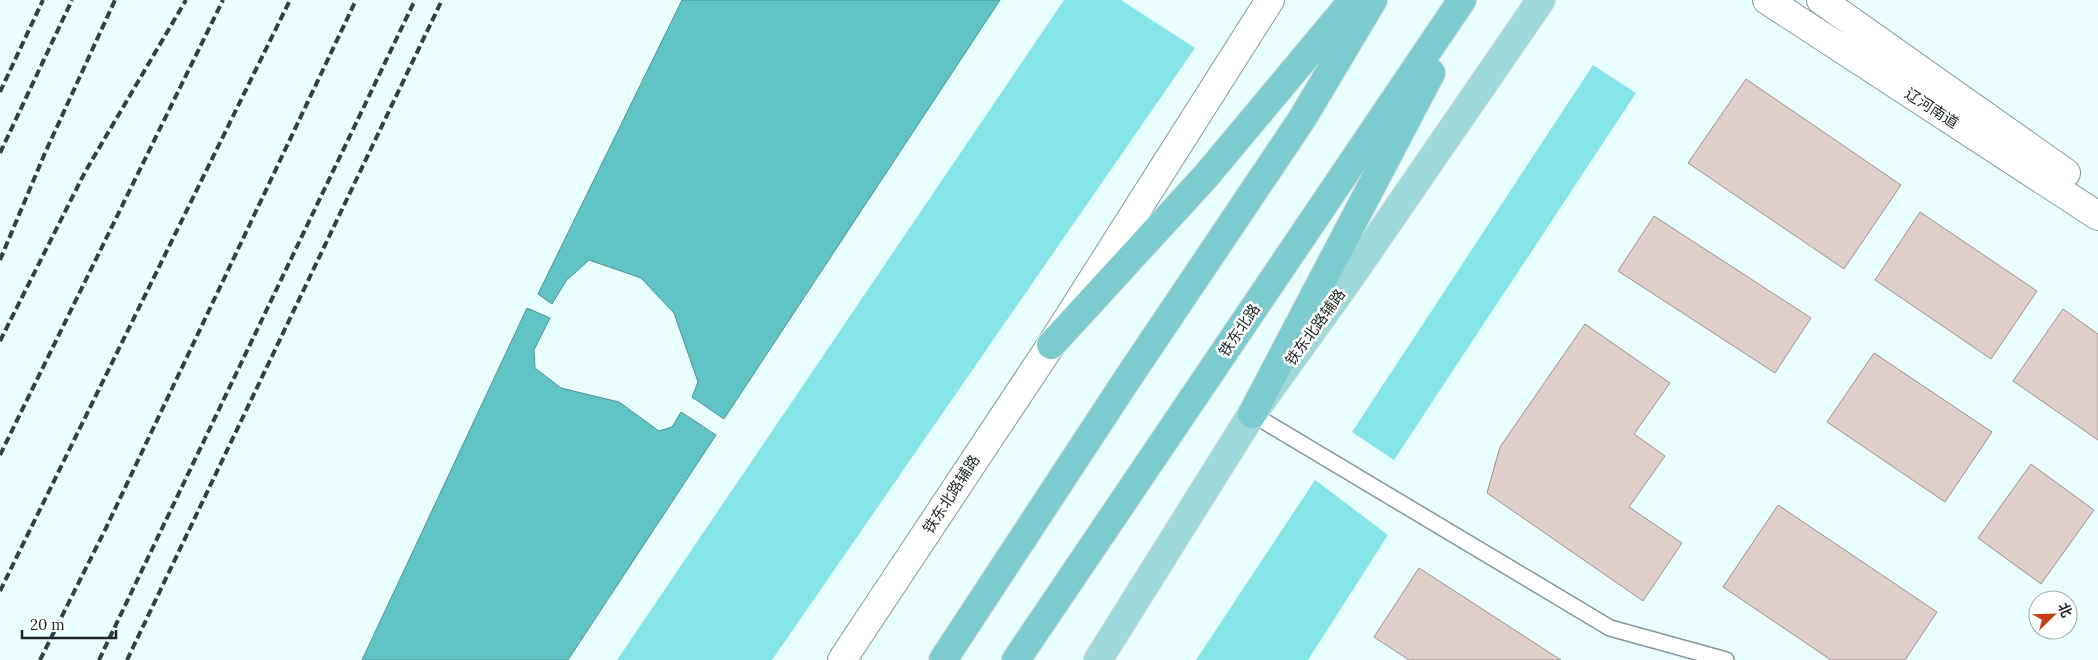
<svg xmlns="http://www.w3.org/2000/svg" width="2098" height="660" font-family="Lora,'Noto Sans SC',serif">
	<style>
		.green { fill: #85e4e7 }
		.water { fill: #60c3c6; stroke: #4c9496 }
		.building { fill: #e0cec9; stroke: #a1908b }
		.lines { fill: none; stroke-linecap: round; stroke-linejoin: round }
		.service-casing { stroke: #859899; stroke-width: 18 }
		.tertiary-casing { stroke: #859899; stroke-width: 30 }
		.primary-casing { stroke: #dbdcdc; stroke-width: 30 }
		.trunk-casing { stroke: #dbdcdc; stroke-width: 30 }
		.service { stroke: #fff; stroke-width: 15 }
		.tertiary { stroke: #fff; stroke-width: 28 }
		.primary { stroke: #9dd8da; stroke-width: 28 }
		.trunk { stroke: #7ccbce; stroke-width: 28 }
		.rail { stroke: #363f40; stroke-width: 4; stroke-dasharray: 8 4; stroke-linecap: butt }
		.labels { text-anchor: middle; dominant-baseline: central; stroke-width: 5; stroke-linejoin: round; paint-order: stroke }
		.street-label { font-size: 15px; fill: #1d2525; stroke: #fff }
	</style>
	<rect width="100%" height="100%" fill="#e9feff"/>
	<path class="green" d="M1064 0H1121L1195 48 772 660H617Z
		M1593 65 1636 93 1394 460 1352 432Z
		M1315 480 1388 535 1308 660H1196Z"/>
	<path class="water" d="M682 0H1000L724 419 692 397 698 382 674 313 641 278 589 260 566 281 552 304 538 294Z
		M527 308 550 318 534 350 535 368 561 388 619 402 659 431 672 427 681 412 716 435 568 660H362Z"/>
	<path class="building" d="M1746 79 1901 185 1844 269 1688 163Z
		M1920 212 2037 291 1991 359 1875 280Z
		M1654 216 1811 318 1775 373 1618 271Z
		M2063 309 2098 334V440L2013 381Z
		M1585 324 1670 383 1634 434 1665 456 1629 507 1682 543 1643 601 1487 493 1500 447Z
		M1874 353 1992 432 1945 502 1827 422Z
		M2031 464 2094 510 2041 584 1978 538Z
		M1778 505 1937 612 1905 660H1831L1723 587Z
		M1419 568 1561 660H1409L1374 637Z"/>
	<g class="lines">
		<defs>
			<path id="service" d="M1252 414 1610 628 1726 660"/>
			<path id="tertiary" d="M1767 0 2098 216
				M1821 0 2066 173
				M842 660 1051 345 1270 0"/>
			<path id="primary" d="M1098 660 1252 414 1347 282 1541 0"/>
			<path id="trunk" d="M1051 345 1206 176 1353 0
				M1252 414 1431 73
				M943 660 1128 378 1302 119 1373 0
				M1016 660 1462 0"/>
		</defs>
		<use href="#service" class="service-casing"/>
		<use href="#tertiary" class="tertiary-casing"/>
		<use href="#primary" class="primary-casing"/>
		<use href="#trunk" class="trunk-casing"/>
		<use href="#service" class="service"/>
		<use href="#tertiary" class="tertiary"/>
		<use href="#primary" class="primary"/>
		<use href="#trunk" class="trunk"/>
		<path class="rail" d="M0 92 43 0
			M0 153 72 0
			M0 260 45 153 115 0
			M0 341 85 172 186 0
			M0 455 223 0
			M0 591 290 0
			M40 660 106 528 356 0
			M99 660 415 0
			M127 660 442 0"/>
	</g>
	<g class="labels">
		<g class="street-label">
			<text transform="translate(1932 108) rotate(33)">辽河南道</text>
			<text transform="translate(1315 327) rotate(-54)">铁东北路辅路</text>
			<text transform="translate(1239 330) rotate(-56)">铁东北路</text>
			<text transform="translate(951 494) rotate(-57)">铁东北路辅路</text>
		</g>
	</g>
	<g transform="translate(2053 615) rotate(67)"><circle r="24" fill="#ffffff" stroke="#a5a8a8"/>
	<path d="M0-4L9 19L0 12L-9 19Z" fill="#c73e17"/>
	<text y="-8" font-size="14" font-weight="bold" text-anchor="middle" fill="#1d2525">北</text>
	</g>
	<path d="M22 630v8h94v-8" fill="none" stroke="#1d2525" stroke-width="2.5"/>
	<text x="30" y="630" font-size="15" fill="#1d2525" stroke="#ffffff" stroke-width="4" paint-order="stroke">20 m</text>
</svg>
